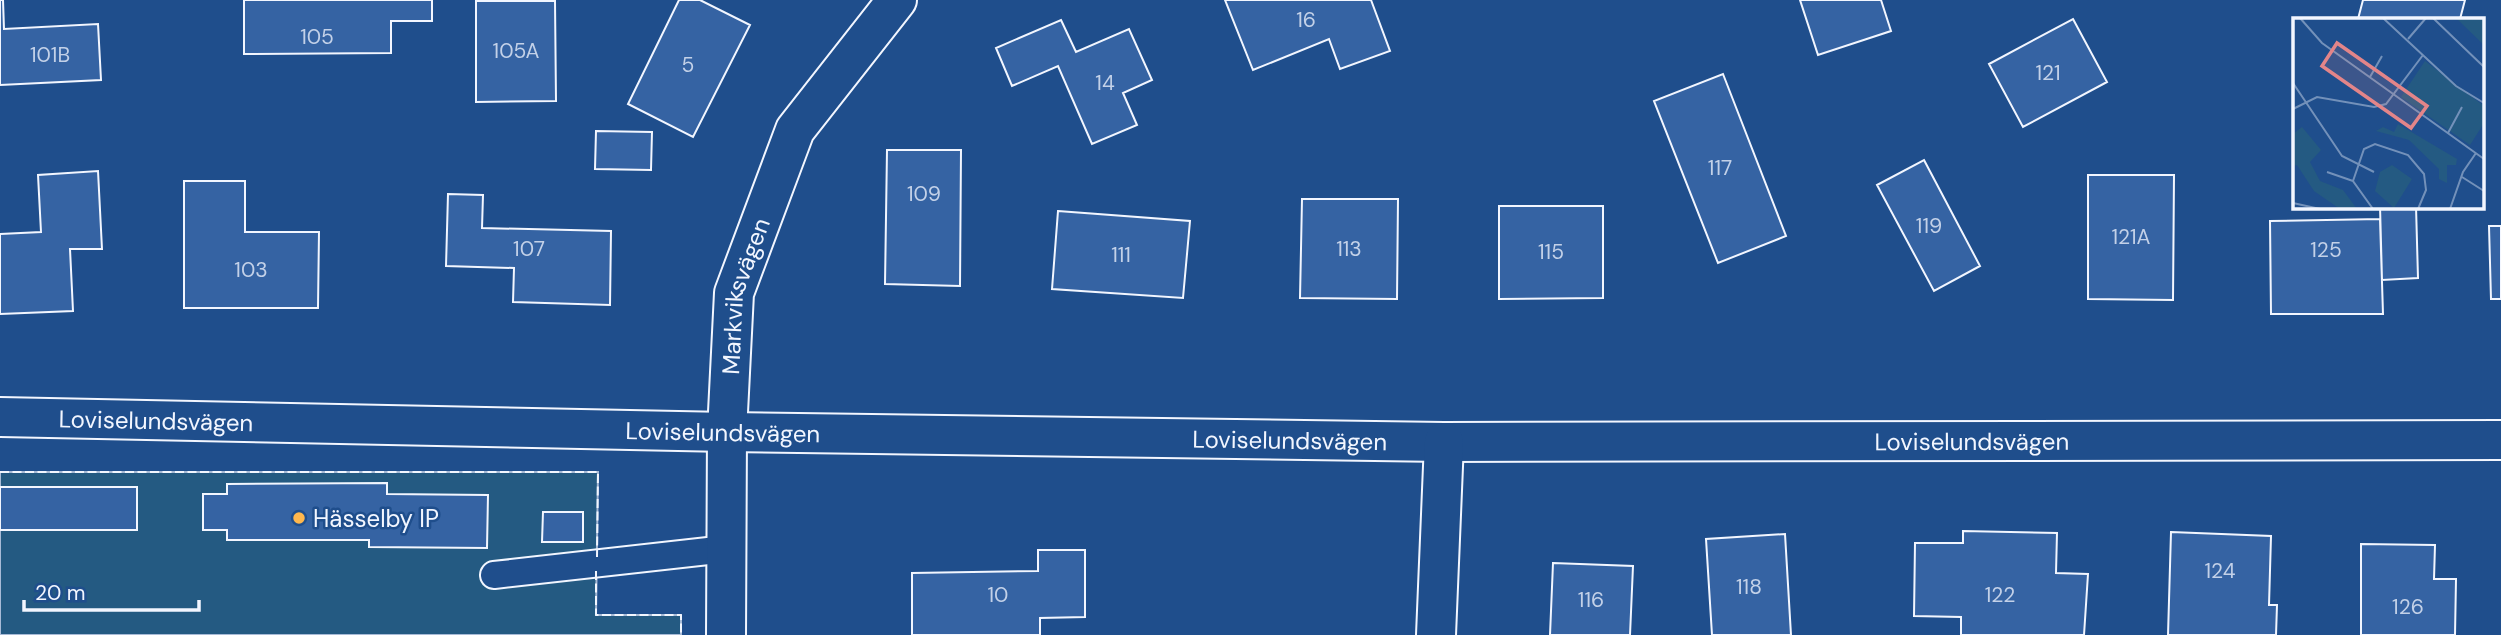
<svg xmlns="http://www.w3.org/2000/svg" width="2501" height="635" font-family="'DM Sans',sans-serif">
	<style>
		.green { fill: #245a82; stroke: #a8bbd7; stroke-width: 2 }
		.building { fill: #3563a3; stroke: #f2f6ff; stroke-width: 2 }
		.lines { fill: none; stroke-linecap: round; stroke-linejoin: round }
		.lane-casing { stroke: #f2f6ff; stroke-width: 30 }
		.street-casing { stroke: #f2f6ff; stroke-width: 42 }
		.lane { stroke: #1f4e8c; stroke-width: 26 }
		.street { stroke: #1f4e8c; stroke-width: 38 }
		.fence { stroke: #f2f6ff; stroke-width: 2; stroke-dasharray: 9 3.5; stroke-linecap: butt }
		.poi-dot { fill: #ffb74d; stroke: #1f4e8c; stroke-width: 2.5 }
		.labels { text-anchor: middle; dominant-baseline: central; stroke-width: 5; stroke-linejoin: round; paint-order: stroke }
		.number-label { font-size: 21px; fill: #c3d1e8 }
		.street-label { font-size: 24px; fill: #f2f6ff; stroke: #1f4e8c }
		.poi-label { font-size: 24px; fill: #f2f6ff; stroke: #1f4e8c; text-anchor: start }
		.inset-road { fill: none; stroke: #7391ba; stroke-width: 2 }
		.view { fill: #e38589; fill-opacity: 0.15; stroke: #e38589; stroke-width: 3.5 }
		.inset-edge { fill: none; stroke: #f2f6ff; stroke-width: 3.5 }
	</style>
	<rect width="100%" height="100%" fill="#1f4e8c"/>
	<path class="green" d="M0 472H598L596 615H681V635H0Z"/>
	<path class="building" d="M0 0H3L4 29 98 24 101 80 0 85Z
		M244 0H432V21H391V53L244 54Z
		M679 0H700L750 25 693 137 628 104Z
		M1225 0H1371L1390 51 1340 69 1329 39 1253 70Z
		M1800 0H1881L1891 31 1818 55Z
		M2363 0H2465L2460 19H2358Z
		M476 1H555L556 101 476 102Z
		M2073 19 2107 82 2023 127 1989 64Z
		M1061 20 1076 52 1129 29 1152 80 1123 93 1137 125 1092 144 1058 66 1012 86 996 48Z
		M1723 74 1786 236 1718 263 1654 101Z
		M596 131 652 132 651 170 595 169Z
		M887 150H961L960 286 885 284Z
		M1924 160 1980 266 1934 291 1877 185Z
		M98 171 102 249H70L73 311 0 314V234L41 232 38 175Z
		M2088 175H2174L2173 300 2088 299Z
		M184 181H245V232H319L318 308H184Z
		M448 194 483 195 482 228 611 231 610 305 513 302 514 268 446 266Z
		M1302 199H1398L1397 299 1300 298Z
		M1499 206H1603V298L1499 299Z
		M2380 206H2416L2418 278 2382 280Z
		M1058 211 1190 221 1183 298 1052 289Z
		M2380 219 2383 314H2271L2270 221Z
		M2489 226H2501V299H2491Z
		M387 483V494L488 495 487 548 369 547V540H227V530H203V494H227V484Z
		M0 487H137V530H0Z
		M543 512H583V542H542Z
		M1963 531 2057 533 2056 573 2088 574 2084 635H1961V617L1914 616 1915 543H1963Z
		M2171 532 2271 536 2269 605H2277L2276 635H2168Z
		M1785 534 1791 635H1712L1706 539Z
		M2361 544 2435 545 2434 579H2456L2455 635H2361Z
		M1038 550H1085V617L1040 618V635H912V573L1038 571Z
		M1553 563 1633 566 1630 635H1550Z"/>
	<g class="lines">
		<defs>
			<path id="lane" d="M494 575 726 549"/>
			<g id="street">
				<path id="s1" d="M0 417 727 432 1444 442 2501 440"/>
				<path id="s2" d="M726 635 727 432 734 293 795 130 897 0"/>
				<path d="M1436 635 1444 442"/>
			</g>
		</defs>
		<use href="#lane" class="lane-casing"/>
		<use href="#street" class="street-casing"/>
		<use href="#lane" class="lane"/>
		<use href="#street" class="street"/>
		<path class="fence" d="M0 472H598L597 557
			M596 571V615H681V635"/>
	</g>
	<circle class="poi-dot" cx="299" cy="518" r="7"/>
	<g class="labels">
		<g class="number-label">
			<text x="1306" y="20">16</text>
			<text x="317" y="37">105</text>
			<text x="516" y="51">105A</text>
			<text x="50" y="55">101B</text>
			<text x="688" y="65">5</text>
			<text x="2048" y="73">121</text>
			<text x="1105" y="83">14</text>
			<text x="1720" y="168">117</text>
			<text x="924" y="194">109</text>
			<text x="1929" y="226">119</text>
			<text x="2131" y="237">121A</text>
			<text x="529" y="249">107</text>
			<text x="1349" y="249">113</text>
			<text x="2326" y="250">125</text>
			<text x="1551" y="252">115</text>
			<text x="1121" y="255">111</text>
			<text x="251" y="270">103</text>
			<text x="2220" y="571">124</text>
			<text x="1749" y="587">118</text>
			<text x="998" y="595">10</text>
			<text x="2000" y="595">122</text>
			<text x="1591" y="600">116</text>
			<text x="2408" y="607">126</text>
		</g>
		<g class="street-label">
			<text stroke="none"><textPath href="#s2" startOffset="341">Markviksvägen</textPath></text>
			<text stroke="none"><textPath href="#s1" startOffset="156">Loviselundsvägen</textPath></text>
			<text stroke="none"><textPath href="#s1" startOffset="723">Loviselundsvägen</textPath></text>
			<text stroke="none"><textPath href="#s1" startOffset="1290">Loviselundsvägen</textPath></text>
			<text stroke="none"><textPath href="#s1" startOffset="1972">Loviselundsvägen</textPath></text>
		</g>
		<g class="poi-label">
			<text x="313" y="518">Hässelby IP</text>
		</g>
	</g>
	<g transform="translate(2293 18)">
		<rect width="191" height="191" fill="#1f4e8c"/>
		<path d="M163 0H191V27ZM132 43 191 88V105L177 127 108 79ZM105 106 164 141 163 147H154V165L146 161V151L116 122 83 113 90 109 101 114ZM9 109 28 132 17 144 27 163 50 172 64 191H47L21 173 4 147 0 148V116ZM99 147 119 161 101 190 82 173 87 154Z" fill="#245a82"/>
		<path class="inset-road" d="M7 0 29 25 191 141M90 0 163 68 191 85M140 0 191 49M115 21 133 0M77 59 89 38M0 65 49 138 81 154M0 91 24 79 81 89 93 86 130 37M155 115 169 89M34 154 60 163M169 159 191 173M0 185 27 191M80 191 60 163 71 131 82 126 115 137 131 156 133 172 125 191M157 191 170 154 183 135"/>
		<path class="view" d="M44 25 134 88 118 110 29 48Z"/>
		<rect width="191" height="191" class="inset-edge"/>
	</g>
	<path d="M24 600v10h175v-10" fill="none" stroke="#f2f6ff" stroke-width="3.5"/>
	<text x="35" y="600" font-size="21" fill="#f2f6ff" stroke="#1f4e8c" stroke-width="5" paint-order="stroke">20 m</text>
</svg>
